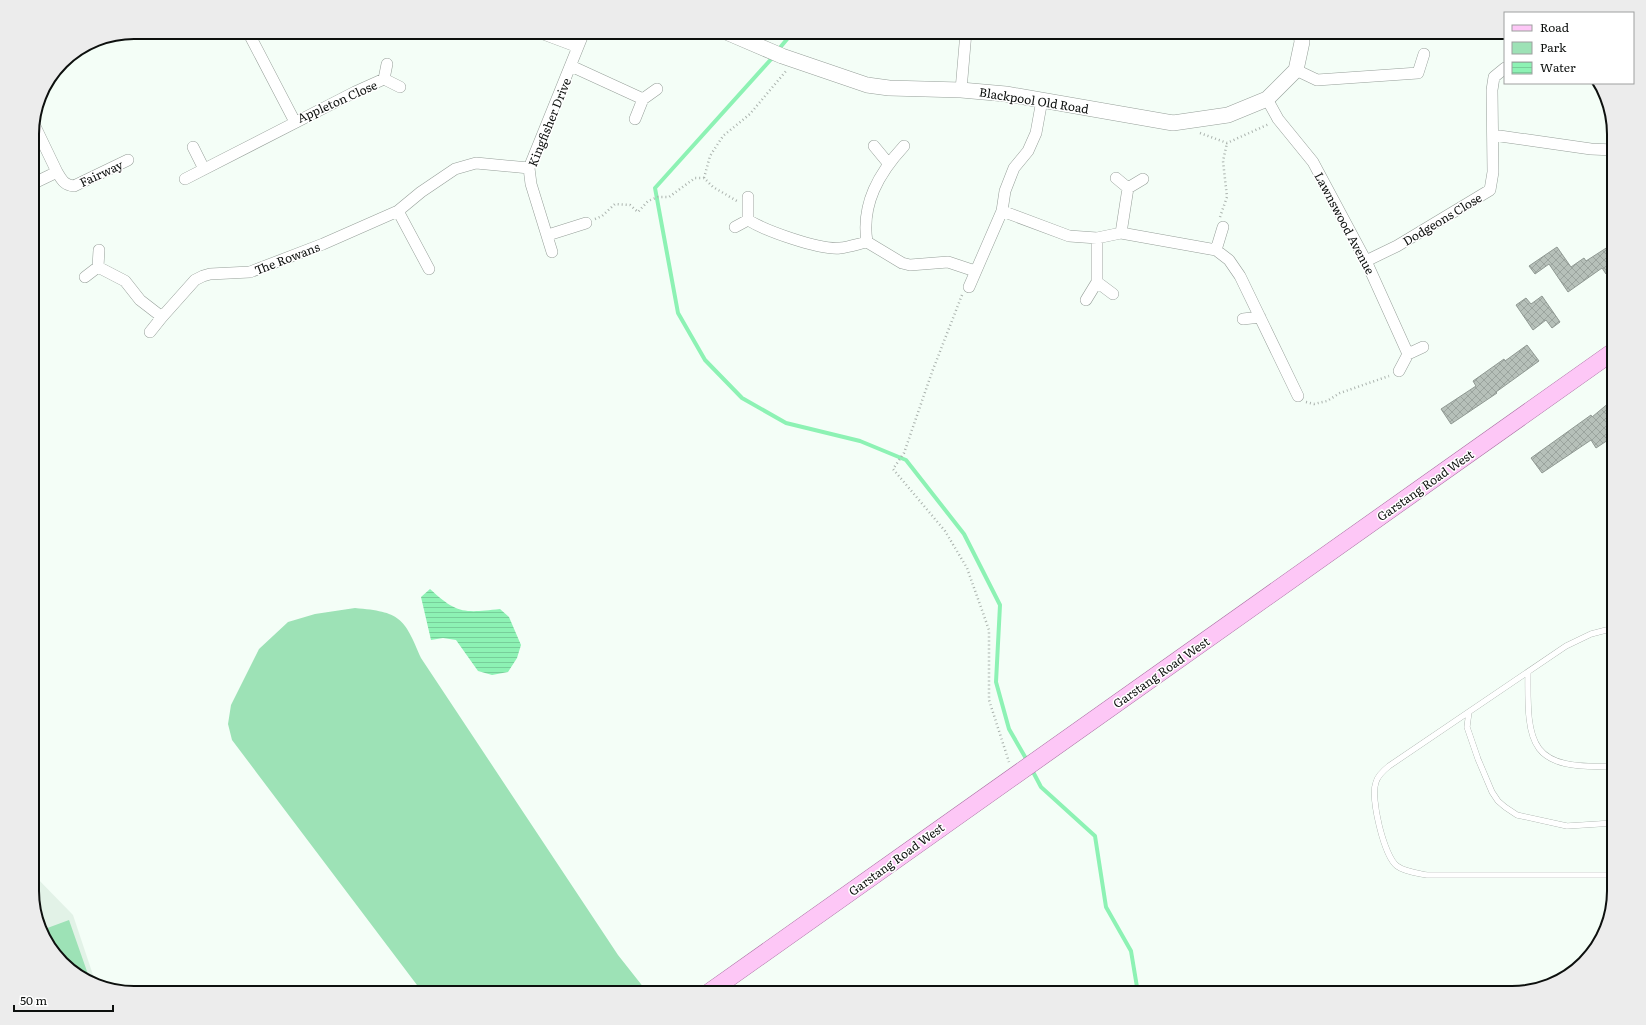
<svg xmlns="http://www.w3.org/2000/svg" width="1646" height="1025" font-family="Literata,serif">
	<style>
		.built { fill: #e2f2e7 }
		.park { fill: #9de2b6 }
		.water { fill: url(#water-rules) }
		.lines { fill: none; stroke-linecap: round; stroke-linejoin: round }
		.stream { stroke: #8df2b4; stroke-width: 4 }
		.building { fill: url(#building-cross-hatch); stroke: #909993 }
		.lane-casing { stroke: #969f99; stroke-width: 6 }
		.street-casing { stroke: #969f99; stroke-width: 12 }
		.secondary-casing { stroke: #969f99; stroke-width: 16 }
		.primary-casing { stroke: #a86ea1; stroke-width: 18 }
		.path { stroke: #aab2ad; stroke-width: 2.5; stroke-dasharray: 1 3; stroke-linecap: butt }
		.lane { stroke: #fff; stroke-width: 5.5 }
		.street { stroke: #fff; stroke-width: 11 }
		.secondary { stroke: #fff; stroke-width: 15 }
		.primary { stroke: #fdc7f6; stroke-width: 17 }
		.labels { text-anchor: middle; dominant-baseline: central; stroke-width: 3; stroke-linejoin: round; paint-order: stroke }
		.street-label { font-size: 12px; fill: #0d100e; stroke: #fff }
		.rim { fill: none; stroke: #0d100e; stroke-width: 2 }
	</style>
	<defs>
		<pattern id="water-rules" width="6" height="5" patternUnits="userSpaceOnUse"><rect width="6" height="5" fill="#8df2b4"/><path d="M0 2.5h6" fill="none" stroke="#78ce9a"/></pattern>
		<pattern id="building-cross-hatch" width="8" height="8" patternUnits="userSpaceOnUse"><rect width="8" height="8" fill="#b6c0b9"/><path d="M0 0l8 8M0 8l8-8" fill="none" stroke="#9ba49e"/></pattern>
	</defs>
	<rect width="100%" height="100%" fill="#f4fef7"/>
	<path class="built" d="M32 873 73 915 95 981 77 976 46 942 32 898Z"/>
	<path class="park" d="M355 608C400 612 404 617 421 658L618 955 648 993H423L232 740 228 724 231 705 259 649 288 622 315 614Z
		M32 883 45 922 40 923 32 898Z
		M69 920 90 980 77 976 46 942 42 930Z"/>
	<path class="water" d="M430 589C457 614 464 613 500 609L509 617 521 645 517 658 508 672 492 675 478 671 456 640 443 638 431 640 421 597Z"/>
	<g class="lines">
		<path class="stream" d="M778 50 793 32
			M774 56 655 188 678 313 705 360 742 398 786 423 860 441 906 460 964 534 1000 605 996 682 1009 729 1028 762
			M1031 768 1041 787 1095 836 1106 907 1131 951 1138 993"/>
	</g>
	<path class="building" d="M1614 243V269L1606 274 1602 268 1568 292 1549 264 1535 274 1529 266 1557 247 1571 267 1584 258 1586 261Z
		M1542 296 1560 322 1552 328 1546 320 1533 330 1516 305 1526 298 1531 304Z
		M1527 345 1539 361 1496 392 1497 393 1451 424 1441 409 1476 386 1473 381 1504 359 1505 361Z
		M1610 402 1614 408V431L1606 437 1608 440 1596 448 1591 440 1542 473 1531 458 1591 415 1592 417Z"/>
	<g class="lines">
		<defs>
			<path id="lane" d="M1614 628 1591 634 1566 646 1389 766C1384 770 1378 775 1376 782 1370 798 1384 856 1397 866 1405 872 1417 873 1427 875H1614
				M1528 672C1527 747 1530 770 1614 766
				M1469 712 1467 727 1478 759 1492 792 1498 801 1505 807 1517 815 1567 826 1614 823"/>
			<path id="street" d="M248 32 295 122
				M538 32 578 47
				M571 66 643 99 635 119
				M1296 70 1317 80 1418 73 1424 54
				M384 79 387 64
				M961 90 966 32
				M643 99 657 89
				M1267 99 1278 119 1313 162 1366 261 1408 354 1399 371
				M1493 135 1591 149 1614 150
				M874 146 888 163
				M193 147 204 169
				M57 172C62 180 64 185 74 186L128 160
				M1116 178 1128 188 1121 233
				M185 179 355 92 384 79 400 87
				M32 184 57 172 33 122
				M1128 188 1143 179
				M748 197V220C766 231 819 250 840 248 849 247 858 244 867 242L902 263 910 265 948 262 975 271
				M398 211 429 269
				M1002 211 1069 236 1097 238 1121 233 1216 250 1229 260 1240 276 1298 396
				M735 227 748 220
				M548 235 586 223
				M867 242C861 204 879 173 904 146
				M99 250 98 267 125 281 140 300 162 317 195 280 203 276 210 274 250 272 323 244 398 211 421 192 455 169 476 163 529 168
				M1216 250 1223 227
				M552 252 531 184 529 168 584 32
				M1366 261 1397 246 1490 190 1493 172 1492 90 1494 77 1505 68
				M85 277 98 267
				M1097 282 1113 294
				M969 287 1002 211 1005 191 1014 168 1028 151 1036 133 1042 100
				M1086 300 1097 282V238
				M1243 319 1260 317
				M150 332 162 317
				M1408 354 1423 347"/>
			<path id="secondary" d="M726 32 782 56 867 85 889 88 961 90 1006 94 1173 123 1228 115 1267 99 1296 70 1302 42 1301 32"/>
			<path id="primary" d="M708 993 1614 351"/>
		</defs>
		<use href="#lane" class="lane-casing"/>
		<use href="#street" class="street-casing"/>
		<use href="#secondary" class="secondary-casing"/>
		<use href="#primary" class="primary-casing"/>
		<path class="path" d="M1200 133 1227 143 1269 124
			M704 178 710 156 723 136 750 114 786 71
			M1220 217 1227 197 1223 161 1227 143
			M595 219 602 216 615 204 630 205 638 212 648 201 658 197H669L695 178H704L713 187 737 201
			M962 295 932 372 904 453 893 469 945 531 967 568 989 630V700L1009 762
			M1306 402 1314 404 1327 401 1340 393 1389 376
			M421 993 422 992
			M688 993 695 988"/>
		<use href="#lane" class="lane"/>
		<use href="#street" class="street"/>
		<use href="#secondary" class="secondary"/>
		<use href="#primary" class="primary"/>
	</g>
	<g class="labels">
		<g class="street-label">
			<text transform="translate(1034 100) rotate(9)">Blackpool Old Road</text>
			<text transform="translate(337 101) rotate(-24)">Appleton Close</text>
			<text transform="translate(549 122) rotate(-68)">Kingfisher Drive</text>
			<text transform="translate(101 173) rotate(-25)">Fairway</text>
			<text transform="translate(1442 219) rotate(-31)">Dodgeons Close</text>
			<text transform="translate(1345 223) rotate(62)">Lawnswood Avenue</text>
			<text transform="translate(287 258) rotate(-21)">The Rowans</text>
			<text transform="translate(1425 485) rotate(-35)">Garstang Road West</text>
			<text transform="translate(1161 672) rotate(-35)">Garstang Road West</text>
			<text transform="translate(896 859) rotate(-36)">Garstang Road West</text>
		</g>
	</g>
	<path d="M0 0H1646V1025H0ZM134 39H1512A95 95 0 0 1 1607 134V891A95 95 0 0 1 1512 986H134A95 95 0 0 1 39 891V134A95 95 0 0 1 134 39Z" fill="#ececec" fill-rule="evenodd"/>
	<path class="rim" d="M134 39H1512A95 95 0 0 1 1607 134V891A95 95 0 0 1 1512 986H134A95 95 0 0 1 39 891V134A95 95 0 0 1 134 39Z"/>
	<rect x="1504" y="12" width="130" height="72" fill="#ffffff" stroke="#9e9f9f"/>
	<rect x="1512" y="25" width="20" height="6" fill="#fdc7f6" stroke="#9e9f9f"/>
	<text x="1540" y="32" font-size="12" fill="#0d100e">Road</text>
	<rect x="1512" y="42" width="20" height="12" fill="#9de2b6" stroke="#9e9f9f"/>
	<text x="1540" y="52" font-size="12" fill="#0d100e">Park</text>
	<rect x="1512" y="62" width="20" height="12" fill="url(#water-rules)" stroke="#9e9f9f"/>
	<text x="1540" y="72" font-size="12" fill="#0d100e">Water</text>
	<path d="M14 1005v6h99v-6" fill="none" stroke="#0d100e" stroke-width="2"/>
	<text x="20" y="1005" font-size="12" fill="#0d100e" stroke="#ffffff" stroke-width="3" paint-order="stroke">50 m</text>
</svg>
